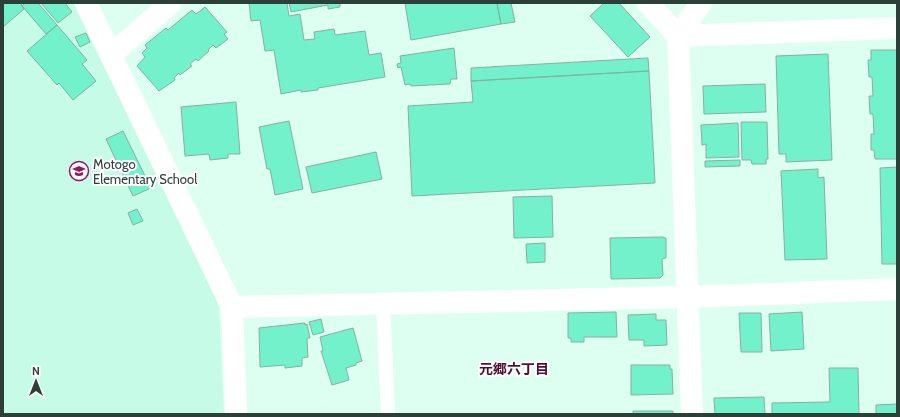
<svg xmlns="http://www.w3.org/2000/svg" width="900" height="417" font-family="Cabin,'Noto Sans JP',sans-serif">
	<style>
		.built { fill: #c6fbe8 }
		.building { fill: #72f1cb; stroke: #86b0a1 }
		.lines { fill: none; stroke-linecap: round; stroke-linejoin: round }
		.lane { stroke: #fff; stroke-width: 14 }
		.street { stroke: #fff; stroke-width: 22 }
		.labels { text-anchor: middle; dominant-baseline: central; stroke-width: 4; stroke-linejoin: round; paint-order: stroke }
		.poi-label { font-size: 13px; fill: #2d3f39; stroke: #fff; text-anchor: start }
		.neighbourhood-label { font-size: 14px; font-weight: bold; fill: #4e0f32; stroke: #fff }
	</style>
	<rect width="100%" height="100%" fill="#dcfff2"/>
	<path class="built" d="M3 3H73L214 293 219 308 224 414H3Z"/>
	<path class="building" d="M3 3H23L21 5 24 9 3 27Z
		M25 3H38L57 25 46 34 22 6Z
		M41 3H65L72 12 58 23Z
		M249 3H287L289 16 300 14 304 40 315 39 314 32 334 29 335 35 365 31 369 55 381 53 385 77 318 88V90L301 92V90L281 94 274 50 265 51 260 20 251 21Z
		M289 3H340V7L328 9V5L291 12Z
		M405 3H497L501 24 411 40Z
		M497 3H511L515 22 501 24Z
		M604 3H619L650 37 628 57 590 16Z
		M205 7 227 32 224 34 228 39 216 48 213 45 208 50 209 51 198 61 196 59 190 64 192 66 180 75 179 73 174 78 175 80 159 91 137 66 145 57 142 53 147 48 145 45 166 28 168 30 192 10 196 14Z
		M57 25 87 60 82 64 96 81 73 100 59 83 57 85 27 51Z
		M86 33 90 42 80 47 75 37Z
		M454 48 457 79H451L450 84 411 86 410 84 405 85 401 67 398 68 397 64 401 63 400 56Z
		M871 50H897V159H875L874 150H871V134H874L873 114H870L869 96H873L872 77H869L868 60H871Z
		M828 54 832 160 786 162V154H779L776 56Z
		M648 58 649 71 471 81V68Z
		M649 71 655 183 412 196 408 106 473 102 471 81Z
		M765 84 766 112 704 114 703 86Z
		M236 102 240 154H228V158L210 160 209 154 185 156 181 107Z
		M289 121 303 189 275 195 270 169H267L259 127Z
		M741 122H767L768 159H766V164H752L751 160H742Z
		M738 123 739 157 706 158V144L702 145 701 125Z
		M123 131 151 188 133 196 106 139Z
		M376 152 382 179 312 193 306 167Z
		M740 160V166L705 167V161Z
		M897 167V264H882L880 168Z
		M818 169V178L824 177 827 259 785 260 781 171Z
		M552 196 553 237 514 238 513 197Z
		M137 209 143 221 133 225 128 213Z
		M662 237 666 238V258L662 259 663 275 660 278 611 279 610 238Z
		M545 243V262L527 263 526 244Z
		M616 312 617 337H584V342H571V338H568V313Z
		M802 312 804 349 771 351 769 314Z
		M739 313H761L762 352H741Z
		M656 314V320H666L667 345 644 346V340H629L628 315Z
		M321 319 324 332 313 335 309 322Z
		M305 323V325L307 324 310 338H307L308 357 302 358V366L285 368V365L260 367 259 328Z
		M353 328 362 361 356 363V365L346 368 349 380 332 385 321 351H323L320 337Z
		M631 365H670V369H672L673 394 631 395Z
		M829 368H858L859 414H772V403L830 402Z
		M764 397 765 414H715L714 398Z
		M897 404V414H876V405Z
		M633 411H673V414H633Z"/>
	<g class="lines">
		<path class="lane" d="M383 303 388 414"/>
		<path class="street" d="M86 3 232 307 236 414
			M648 3 678 36 692 414
			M678 36 897 28
			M678 36 701 3
			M112 54 171 3
			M232 307 688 297 897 289"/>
	</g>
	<defs>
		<symbol id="school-ring" viewBox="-11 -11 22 22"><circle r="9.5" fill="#fff" stroke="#9b1364" stroke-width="1.5"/><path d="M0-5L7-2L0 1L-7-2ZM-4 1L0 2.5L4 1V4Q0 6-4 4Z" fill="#9b1364"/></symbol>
	</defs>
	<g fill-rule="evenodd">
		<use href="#school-ring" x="68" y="160" width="22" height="22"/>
	</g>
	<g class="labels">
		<g class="poi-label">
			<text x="93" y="164">Motogo<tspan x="93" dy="15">Elementary School</tspan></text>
		</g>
		<g class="neighbourhood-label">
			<text x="514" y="369">元郷六丁目</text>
		</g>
	</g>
	<rect width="900" height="417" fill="none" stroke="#2d3f39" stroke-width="8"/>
	<g transform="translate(36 381)" stroke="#ffffff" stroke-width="3" paint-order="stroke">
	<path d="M0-3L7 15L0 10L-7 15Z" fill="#2d3f39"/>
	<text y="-6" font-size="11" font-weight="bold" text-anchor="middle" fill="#2d3f39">N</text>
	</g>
</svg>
